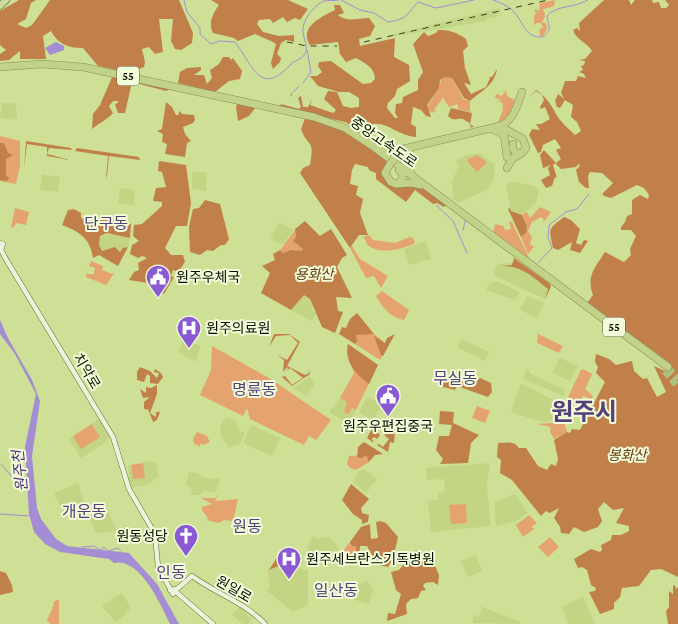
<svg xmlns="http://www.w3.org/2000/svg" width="678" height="624" font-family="'Crimson Pro','Noto Sans KR',serif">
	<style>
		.built { fill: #c3d585 }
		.green { fill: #e5a36f }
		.forest { fill: #c1804a }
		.water { fill: #a58dd5 }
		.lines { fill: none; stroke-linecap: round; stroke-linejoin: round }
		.stream { stroke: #a58dd5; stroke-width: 1 }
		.motorway-tunnel { stroke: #b1c080; stroke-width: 7; stroke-dasharray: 7 3.5; stroke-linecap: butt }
		.secondary-casing { stroke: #616f28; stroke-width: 5.5 }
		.trunk-casing { stroke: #828e59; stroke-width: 8 }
		.motorway-casing { stroke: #828e59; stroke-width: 8 }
		.secondary { stroke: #edf2dc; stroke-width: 4.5 }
		.trunk { stroke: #cedca0; stroke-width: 6 }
		.motorway { stroke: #c2d389; stroke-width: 7 }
		.rail { stroke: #373f22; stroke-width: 1; stroke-dasharray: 6 6; stroke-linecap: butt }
		.motorway-bridge-casing { stroke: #828e59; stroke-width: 8; stroke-linecap: butt }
		.motorway-bridge { stroke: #c2d389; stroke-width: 7 }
		.labels { text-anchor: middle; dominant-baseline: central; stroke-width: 4; stroke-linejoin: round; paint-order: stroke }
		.shield { fill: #f2fcd8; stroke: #505641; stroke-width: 1 }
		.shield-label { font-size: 12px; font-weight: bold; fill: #0a0f00 }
		.street-label { font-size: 14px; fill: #0a0f00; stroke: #f2fcd8 }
		.park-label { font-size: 14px; font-style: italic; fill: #663a11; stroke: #f2fcd8 }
		.poi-label { font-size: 14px; fill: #0a0f00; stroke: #f2fcd8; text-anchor: start }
		.water-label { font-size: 15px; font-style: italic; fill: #4e2b7f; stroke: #f2fcd8 }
		.quarter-label { font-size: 16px; fill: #56407c; stroke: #f2fcd8 }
		.town-label { font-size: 24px; font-weight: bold; fill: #56407c; stroke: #f2fcd8 }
	</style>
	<rect width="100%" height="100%" fill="#cedf96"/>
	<path class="built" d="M500 8 501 12 494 18H487V21L395 36 394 34Z
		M2 102 16 104 17 120 0 118Z
		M479 153 495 165 493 181 486 190 459 203 453 199 452 182 459 165 456 161 465 156Z
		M192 171 207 173 206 191 192 189Z
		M42 174 60 177 58 192 40 190Z
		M510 181 534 186 539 190 536 203 522 215 511 211 506 185Z
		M120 188 135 190 134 205 118 204Z
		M280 223 293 230 282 245 270 238Z
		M113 233 130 238 128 247 123 248 120 252 102 251 99 245 100 236Z
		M426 241 431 259 409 265 404 249Z
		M506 263 518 264 527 269 551 288 545 299 493 275 497 265Z
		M496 281 520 292 515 300 486 290 490 283Z
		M304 295 310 299 313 311 317 313 311 321 291 310Z
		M527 296 544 303 538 318 520 310Z
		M184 338 200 346 196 362 178 352Z
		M461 339 489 352 485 361 457 347Z
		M560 358 578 366 570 381 552 373Z
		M526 369 529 370V373L565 390 564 396 523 379Z
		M309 377 313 379 314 386 306 396 293 388Z
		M522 384 560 403 552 420 547 422 535 420 511 412 520 385Z
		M367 397 382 404 374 420 359 413Z
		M340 398 348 403 344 412 352 408 356 410 349 424 329 412Z
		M227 417 236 421 240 431 245 433 240 444 228 448 221 436 220 427 223 420Z
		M100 418 110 436 103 444 81 458 69 439Z
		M251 425 280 438 272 456 243 443Z
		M151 461 156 463 159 477 145 485 130 488 128 466Z
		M490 463 487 486 491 526 431 532 428 501 438 500V493L445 491 444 479 427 480 426 468Z
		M364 469 377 479 366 493 353 482 357 476V472Z
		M189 472 197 473 204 478 220 479 216 492 203 491 199 495H192L191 488 186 484Z
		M78 483 86 508 60 505 54 493Z
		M515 494 528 513 516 521 496 526 494 503Z
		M100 511 109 513 117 531 103 533 95 532 89 515Z
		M315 536 316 539 330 537 340 550 310 557 308 547 312 537Z
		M280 553 284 554 297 567 308 571V604L298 610 292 611 267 591 270 586 267 572Z
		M476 555 482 571 468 577 461 561Z
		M366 579 373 589 369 604 342 596V593L350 584 362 583Z
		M122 593 131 608 116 623 102 606Z
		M583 596 595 624H568L562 607Z
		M480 606 520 622 519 624 472 623 474 615 478 617 482 609Z
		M239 607 252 619 248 624H243L232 615Z"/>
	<path class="green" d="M555 0 554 6 541 10H544L545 16 542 23H546L547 29 543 36H540L539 29 543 28 541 23H536L534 26V16L538 11 535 13V9L539 11 540 3Z
		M445 77 452 78 463 99 470 101V112L458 109V104L449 107 443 98 434 110 436 111 432 113 427 109 428 105 439 88 441 80Z
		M506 90 507 96 515 100 508 118 498 123C500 116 505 110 502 102H497L502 100 495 98 496 94 502 96Z
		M0 136 20 141V166L16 184 0 181Z
		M477 155 487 162 477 172 468 162V159Z
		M540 207 551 212 543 223 544 220 541 217 532 222 528 231 532 237 530 244 534 247 528 254 521 237 526 233 527 226 522 215 527 212 530 218Z
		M15 208 29 212 26 225 16 223 13 228 11 227Z
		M509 222H512L531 262 493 234 495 224 503 226 505 230 511 229Z
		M295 230 296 237 293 241 303 249 302 252 295 250 283 253 280 250Z
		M369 235 373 240 395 243 410 237 413 238 415 243C404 249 380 255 369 246 365 243 367 240 363 237Z
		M352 246 360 259 388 276 381 288 374 276 366 278 350 248Z
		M91 261 103 266 102 270 112 274 115 272 106 285 86 277V275L88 270 87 274H94L95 268 89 266Z
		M382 291 409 310 404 320C391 318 382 307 376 296Z
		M366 333 374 334 388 346 380 360 355 344 356 335Z
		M538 334 563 346 559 353 537 343Z
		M348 344 378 365 356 410 352 408 349 414 344 412 347 402 340 398 354 373 347 353Z
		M212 346 269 378 331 420 316 440 309 436 304 445 250 419 247 408 243 416 200 395 211 370Z
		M583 369 592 374 585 389 592 395 593 400 583 396 580 403 568 397 581 370Z
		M477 406 490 411 485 423 472 418Z
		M565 406 569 408 564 422 567 432 554 439 550 432 551 427 537 424 553 423Z
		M92 424 100 437 81 449 73 436Z
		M197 432 207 436 210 442 203 445 201 443 199 447 197 444 195 446 193 439Z
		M366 455 369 462 356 470 350 468 347 464 349 456Z
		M143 463 145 478 133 479 131 465Z
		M220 493 215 500 217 501 238 499 233 521 224 520 218 523 207 520 208 518 202 510V507L212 504 201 498H215Z
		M466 504 467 523 451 524 449 505Z
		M529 515 537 523 532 527 534 529 523 537 516 525Z
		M550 537 559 547 548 557 538 547Z
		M350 542 356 546 359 555 354 560H349L343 551Z
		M59 600V624H51L47 621C49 613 54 609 54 601Z"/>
	<path class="forest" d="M19 0H36L31 3 26 19 17 24 26 28 32 25 50 0H179L193 33 192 43 181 50 175 49 171 41 173 19H159L163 52 155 54 149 47 142 49 145 62 144 67 130 73 98 66 83 48C68 48 58 44 51 31L43 36 46 59H20V51L9 60 0 61V54L6 50 0 45V11Z
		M211 0H288L308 9 300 20 295 18 287 22 283 17 273 23 270 19 259 20 257 24 263 32 279 36 294 35V42L286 40 281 43 277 54 281 58 280 62 273 69 271 63 276 44 273 42 255 34 238 41 234 38 213 33C208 23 213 13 219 5Z
		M604 0H629L631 5 635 0H652L653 3 659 2 661 8H666L669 5 665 0H678V577L661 569 651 570 639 586 622 588 620 597 614 603V609L600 614 589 592 595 591 596 588 591 585 587 570 582 567 578 568 574 559 591 549 600 552 602 550 601 545 611 540 612 535H621L629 531V526L616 523 624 508 613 510 604 502 598 509 602 521 598 527 584 532 574 527 569 534 561 533 560 527 554 518 559 508 550 513 546 511 541 516 512 480 500 473 501 460 497 457 498 443C506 443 514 440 519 448H526L538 466 547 470 551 464 556 466 558 459 554 440 567 432 570 433 572 429 580 430 605 382 596 373 598 367 595 362 596 354 609 359 616 365 632 361 634 371 643 379 647 378 657 397 666 392 654 366 665 371 671 364 587 303 593 295C586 276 595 268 605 252L624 262 631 255 630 249 636 236 631 230H621V227L625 222 627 216 632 214V200L640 195 648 199 649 195 644 188 637 185 611 198 604 196 602 194 613 183 602 173 590 172 588 176 589 188H586L579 182 576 170 580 166 579 164 576 167 561 169 555 163 553 165 557 178 555 177 552 186 546 188 541 180 550 175 548 168 551 165 543 168 540 155 544 150 556 163 561 159 556 150 561 148 555 139 543 145 541 152 538 153 529 135 532 129 540 130 536 124H541L550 119 545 107 541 109 540 107 544 100 542 95 536 91 528 98 536 90C545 96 551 104 556 114 560 122 569 129 575 135L581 131 577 122 571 117 573 105 565 100 560 108 557 107 555 101 558 94 564 99 561 93 565 81H576L578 76 586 78 584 74 579 72 583 70 581 66 584 65 585 61 579 60 585 59 592 51C587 42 576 40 573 30L577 28 580 31 579 23Z
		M334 5H340L344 13 338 15C347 23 358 18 369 18L375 26 370 36 359 39 360 46 395 38 394 57 409 65 410 81 397 89 395 96 388 103 387 108 395 118H398L395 113 396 104 402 103 403 97 418 90V80L423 72 413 44 424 32 428 36 436 33 438 30C450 30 456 32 466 39L468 46 463 51 465 68 471 85 464 83 471 94 486 87 490 78 489 77H492L497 69C495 85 480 92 470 101L464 98 452 78 445 77 440 80 439 88 427 105 431 117 426 116 421 110 413 107 411 124 416 127V137C393 135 384 114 358 129L345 122 279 107 281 104 299 109 301 107 298 98 301 96 303 107H308L312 99 310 105 333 113 336 110 324 99 328 91 337 92 343 106 351 108 359 107V98L349 92H339L318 86 310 76H317L322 72 318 66 319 62 331 61 363 84 371 83 375 79C375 68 365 63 356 58L346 62 340 54 338 42 310 45C298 27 323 16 335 10Z
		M223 57H229L231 60 233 58 242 71 240 79 229 81 215 92 178 83 180 72 187 68 201 67V70L194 75H204L207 84 212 78 210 70 219 64Z
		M113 75 170 89 166 91 132 82 125 113H118L115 105 119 101H113L109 106 113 113C107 120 99 123 92 129L93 114 100 105Z
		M166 102 172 107 176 115H178L180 111 182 114 194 115 195 120 193 123 183 127 185 134 191 141 187 143 185 157 165 154 167 144 162 142 163 134 157 131 162 129Z
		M238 102 256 107 249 116 238 121 236 107Z
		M451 108 472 113 470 125 474 126 471 128 469 122C467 122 465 120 463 119 457 118 454 122 448 116Z
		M306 116 333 124 389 161 386 180 421 187 446 205 444 207 437 203 433 204 415 190 406 202 376 179V173L369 170 368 167 355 164 352 170 350 184 358 186 356 195 363 199 360 213 368 235H359L350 248 300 173 303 168 310 165C315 137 308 149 301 129Z
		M26 141 71 148 72 150 49 148 47 154 70 160 47 156V147L27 144 24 168Z
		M0 143H4L8 153 13 155 6 159V176L10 178 6 181 0 180Z
		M77 148 139 157 140 160 109 156 107 176 106 178 108 156 75 151Z
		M159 161 186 165 191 203 187 226H176L165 248 171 255H183L185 262 178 272 173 270 171 276 174 277 164 294 154 290 155 285 149 286 148 283 129 280 134 272 139 270 138 263 147 258 142 256 138 258 130 254 132 245 139 241 133 236 134 225 142 224 162 206V202L153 201 156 188 166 187 162 172 158 171Z
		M205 200 220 204 229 239 225 245H221L213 251 207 250 200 255 190 252 189 227 193 209 199 208Z
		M510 208 511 211 522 215 527 226 526 233 521 237 508 209Z
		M74 209 81 213V218L94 222 102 217 131 224 130 238 107 233 100 236 99 245 102 251 115 247 120 252 123 248 128 247 118 266 99 255 93 258C90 238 80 232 62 225L68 210Z
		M564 217 571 220 580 229 576 243 581 245 584 240 588 241 580 253 570 250 572 242 558 250 553 248C549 228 547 230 564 217Z
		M305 221 320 236 331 229 347 255 342 258 337 267 352 298 336 297 338 311 343 312 335 333 322 327 310 299 304 295 291 310 261 293 270 273 262 266 275 260 273 254 280 250 283 253 291 250 302 251 303 249 293 241 296 237 295 229Z
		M514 258 549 283 551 286 545 300 548 289C533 277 521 265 501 266L512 265Z
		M357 313 374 334 356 335 357 341 355 344 339 334 342 327 346 328 350 319Z
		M274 334H289L300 342 287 366 305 375 309 373V369L310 374 292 386 282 377 285 376 292 385 303 378 290 368 284 373 288 369 287 367 283 372 284 360 277 355 287 360 298 343 290 335 276 336 269 347Z
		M395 334 383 356 381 355 374 336 385 343 387 338Z
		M348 344 378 365 369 384C356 374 344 362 348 344Z
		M140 367 150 371 157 378 159 373 154 372 155 369 161 373 163 377 158 384 150 383V376L147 374 144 382 137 380V372Z
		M441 377 455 381 458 379 471 385 480 378 491 383 492 392 488 397 457 386 455 390 439 386Z
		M157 385V394L150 413 156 417V412H160L157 420 153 422 148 409 146 410 144 408V402L150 397 143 398 140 389 146 393V387L151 388Z
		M440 411 454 412 453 423 479 435 471 443 468 463 440 464 443 459 436 450 439 436H449L452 425 439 424Z
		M375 423 395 431 394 443 390 442 388 452 377 445 379 444 383 447 389 439 385 436 384 430 379 426 375 427V430L380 435 377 439 374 437 372 439 374 443 367 438Z
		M364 442 383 454 375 455 369 462 366 455 362 458 357 457 358 447Z
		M351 484 369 499 361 508 362 513 369 515 368 522 362 524V520L353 514 342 500Z
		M380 521 386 523 398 537 393 559 388 567 373 564 374 559 367 546H360L359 555 356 551V546H352L350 542 361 527 370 524 371 539 378 538 376 522Z
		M416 550 424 553 429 560 432 559 439 575 438 585 433 582 425 583 423 586 426 590 421 591 418 598 411 599 406 604 407 614 387 621 388 613 395 614 401 594 396 590 391 572 399 570Z
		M280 553 284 554 296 568H288L283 564 269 570Z
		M0 571 6 573 12 585 13 592 0 595Z
		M675 585 676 589 678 587V624H668L666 611 669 607V591L673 594V586Z"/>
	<path class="water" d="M56 42 64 46V50L50 55 45 48Z
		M0 320 8 338 32 380 40 401 32 456 37 508 41 519 56 539 67 546 129 553 157 584 179 624H170C161 605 140 557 114 563L109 559 60 552 45 544 34 532 29 514 25 447 36 394 15 354 0 334Z"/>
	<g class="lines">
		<path class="stream" d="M184 0 187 12 200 28V34L211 44 219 41 235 42C252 64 260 98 290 65 295 60 301 60 305 54 309 47 303 38 303 31 302 21 314 5 324 1 328 0 335 1 339 0
			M341 0 360 10 374 13 388 22C408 19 406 15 418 2L436 8 474 0
			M493 0C499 2 506 5 511 9 524 20 523 38 543 37 553 29 548 26 547 16 556 5 575 8 588 0
			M303 83 311 72 307 50
			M293 92 299 86
			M291 96 292 93
			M436 205 453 221 467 253
			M463 230 466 218
			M538 263 552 248 548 237 549 225 566 212 577 209 589 194
			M1 464 12 477 28 483
			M0 514 29 516
			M82 547 94 546 100 550 104 547 108 551 118 548 121 551"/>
		<path class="motorway-tunnel" d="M668 368 678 379
			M665 371 678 387"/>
		<defs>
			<path id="secondary" d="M0 243 3 244 1 250 7 261 113 437 129 489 155 534 158 567 173 594
				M170 590 177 589 192 576C215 593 244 602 265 624
				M175 591 213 624"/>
			<path id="trunk" d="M0 6 6 0"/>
			<path id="motorway" d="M0 67 42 64 83 67 314 117 345 128 371 145 668 367
				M498 128 505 129 523 139 526 148 522 153H516L513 149V144
				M494 130 504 135 507 157
				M376 147 386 150H399L500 126C514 120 517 106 522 92
				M410 149 405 153 403 158 411 173
				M390 164 385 173 391 182 396 184 402 180 403 174 399 170
				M507 168 512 159 520 154
				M397 184 411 183 421 185"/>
		</defs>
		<use href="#secondary" class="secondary-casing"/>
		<use href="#trunk" class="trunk-casing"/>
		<use href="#motorway" class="motorway-casing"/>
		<use href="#secondary" class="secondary"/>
		<use href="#trunk" class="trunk"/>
		<use href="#motorway" class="motorway"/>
		<path class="rail" d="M287 42 307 46H337
			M364 42 548 0"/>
		<defs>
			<path id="motorway-bridge" d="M390 164 394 159"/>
		</defs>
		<use href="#motorway-bridge" class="motorway-bridge-casing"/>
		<use href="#motorway-bridge" class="motorway-bridge"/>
	</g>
	<defs>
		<symbol id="civic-pin" viewBox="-11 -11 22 30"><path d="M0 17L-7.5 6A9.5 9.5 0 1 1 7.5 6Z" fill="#8a5ad3" stroke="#f2fcd8"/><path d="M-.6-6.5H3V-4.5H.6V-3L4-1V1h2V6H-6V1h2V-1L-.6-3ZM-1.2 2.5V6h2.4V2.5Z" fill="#fff"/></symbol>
		<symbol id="hospital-pin" viewBox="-11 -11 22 30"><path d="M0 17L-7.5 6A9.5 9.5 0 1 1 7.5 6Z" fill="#8a5ad3" stroke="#f2fcd8"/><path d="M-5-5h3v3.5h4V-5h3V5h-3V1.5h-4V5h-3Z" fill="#fff"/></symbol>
		<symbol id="church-pin" viewBox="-11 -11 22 30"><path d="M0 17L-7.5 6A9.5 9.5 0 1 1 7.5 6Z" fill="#8a5ad3" stroke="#f2fcd8"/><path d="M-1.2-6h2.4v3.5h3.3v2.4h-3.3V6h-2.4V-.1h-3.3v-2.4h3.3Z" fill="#fff"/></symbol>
	</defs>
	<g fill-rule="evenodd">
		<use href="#civic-pin" x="144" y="263" width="28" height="38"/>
		<use href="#hospital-pin" x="175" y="314" width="28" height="38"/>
		<use href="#civic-pin" x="374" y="382" width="28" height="38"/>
		<use href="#church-pin" x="172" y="522" width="28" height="38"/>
		<use href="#hospital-pin" x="275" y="545" width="28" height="38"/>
	</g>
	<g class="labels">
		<g class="shield">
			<rect x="117" y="66.5" width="22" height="19" rx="4"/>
			<rect x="603" y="317.5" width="22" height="19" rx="4"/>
		</g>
		<g class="shield-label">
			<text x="128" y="76">55</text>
			<text x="614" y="327">55</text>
		</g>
		<g class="street-label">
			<text transform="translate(384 142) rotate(35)">중앙고속도로</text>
			<text transform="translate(87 371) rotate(59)">치악로</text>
			<text transform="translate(234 589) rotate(30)">원일로</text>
		</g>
		<g class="park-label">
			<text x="314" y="274">용화산</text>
			<text x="627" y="455">봉화산</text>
		</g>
		<g class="poi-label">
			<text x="176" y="277">원주우체국</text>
			<text x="206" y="328">원주의료원</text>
			<text x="388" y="426" text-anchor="middle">원주우편집중국</text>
			<text x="168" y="536" text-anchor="end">원동성당</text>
			<text x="306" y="559">원주세브란스기독병원</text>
		</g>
		<g class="water-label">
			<text transform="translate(20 471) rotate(-96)">원주천</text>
		</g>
		<g class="quarter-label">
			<text x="106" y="223">단구동</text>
			<text x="455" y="378">무실동</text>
			<text x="254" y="389">명륜동</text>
			<text x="84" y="511">개운동</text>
			<text x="247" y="526">원동</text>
			<text x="171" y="572">인동</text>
			<text x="336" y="590">일산동</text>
		</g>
		<g class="town-label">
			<text x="584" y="411">원주시</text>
		</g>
	</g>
</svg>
